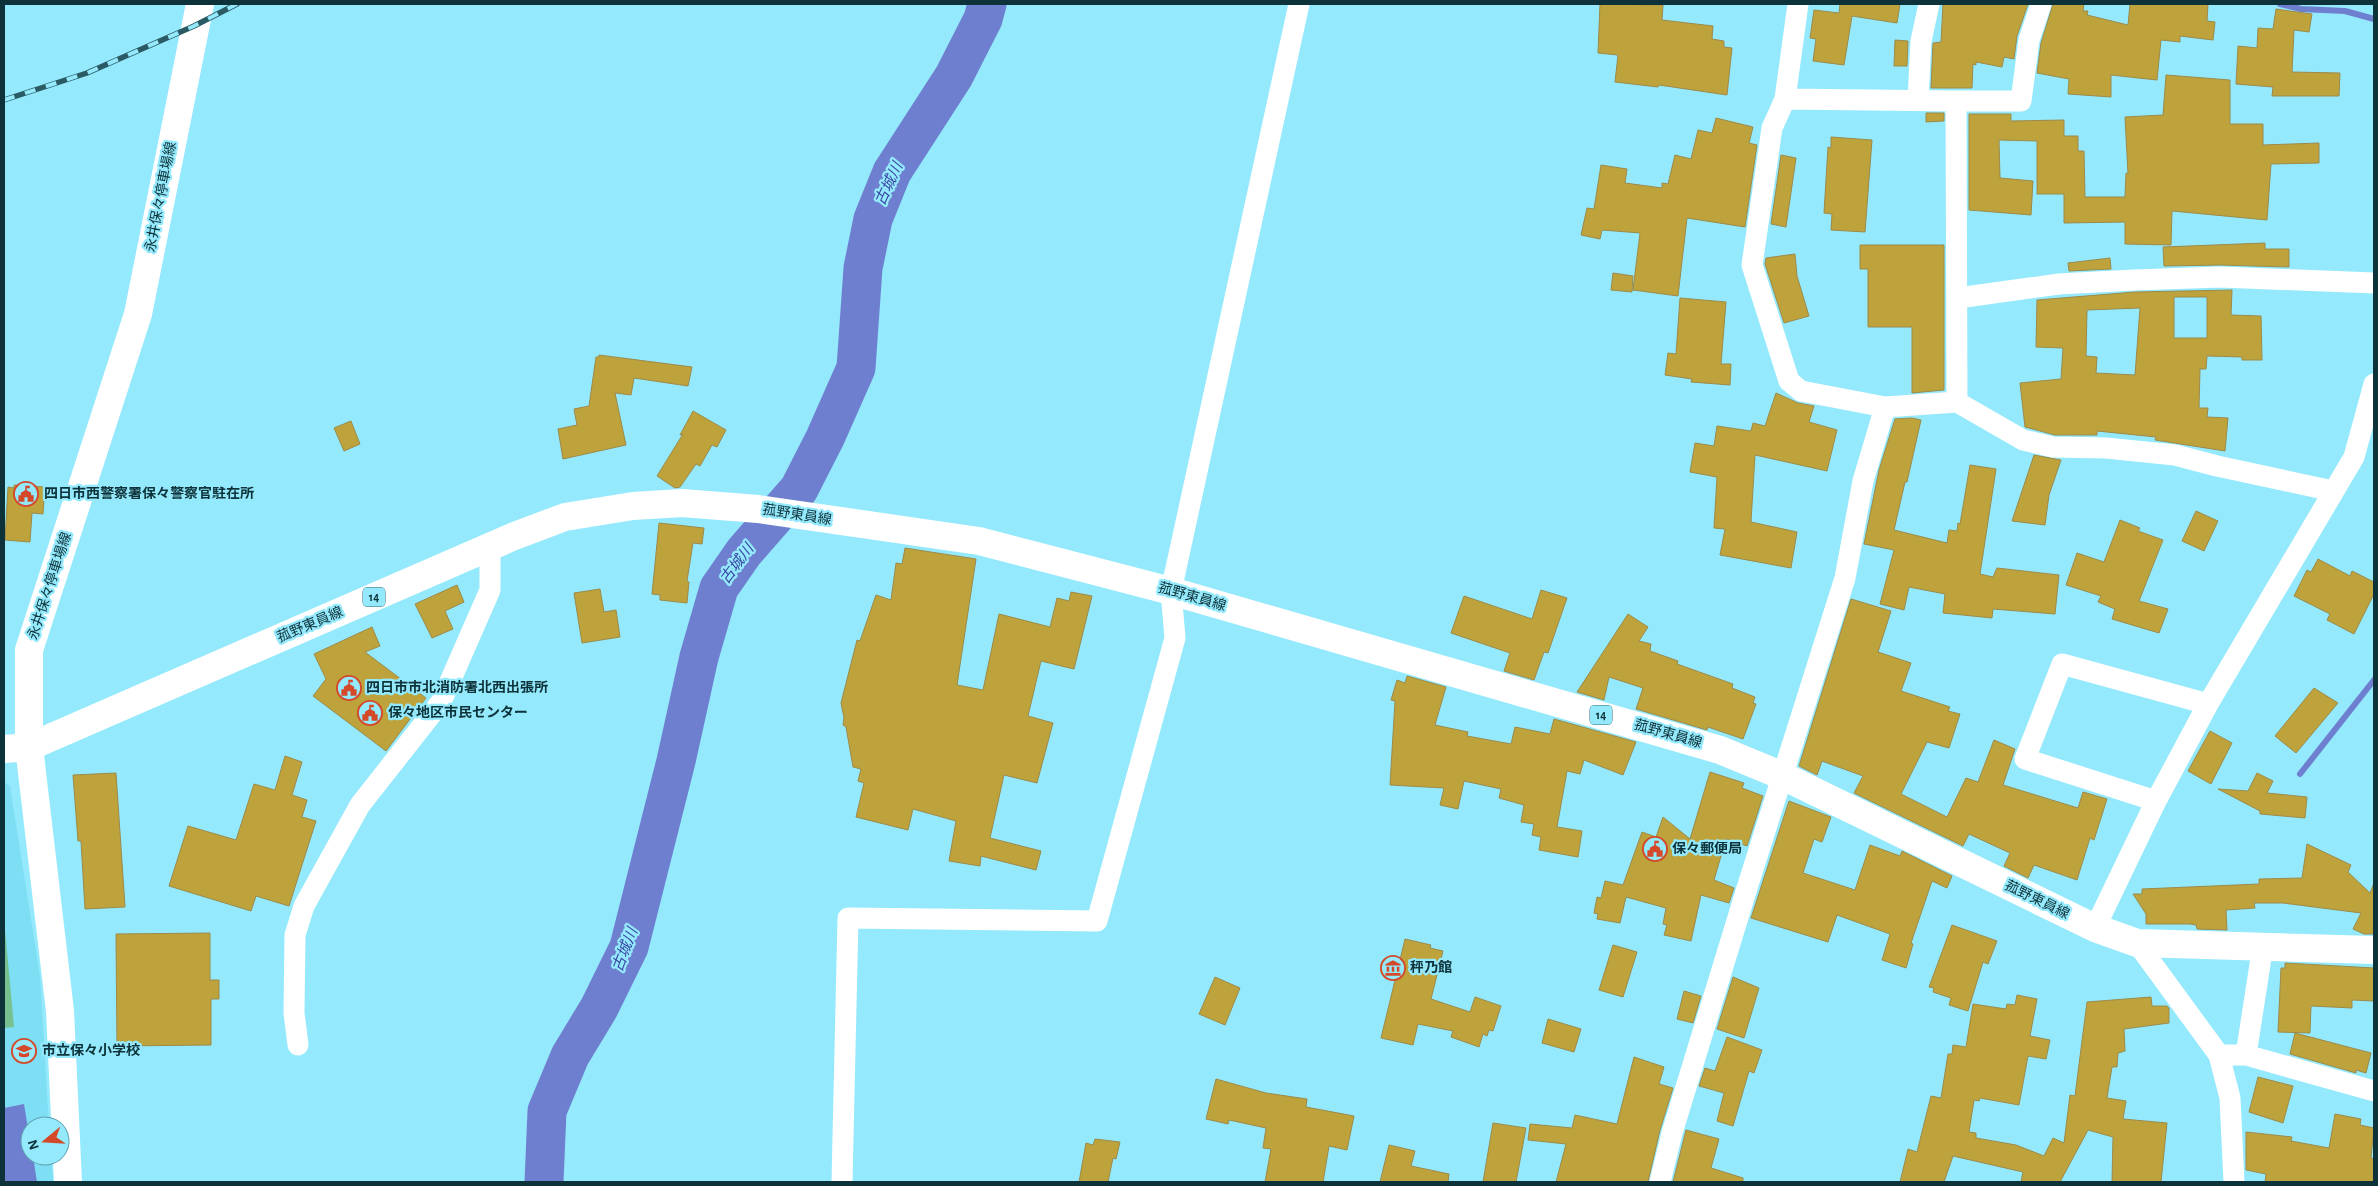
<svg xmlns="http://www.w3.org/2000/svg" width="2378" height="1186" font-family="'Alegreya Sans','Noto Sans JP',sans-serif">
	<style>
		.built { fill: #7edef3 }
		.green { fill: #76c18f }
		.water { fill: #6f7fd0 }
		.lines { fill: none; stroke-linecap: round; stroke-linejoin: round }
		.stream { stroke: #6f7fd0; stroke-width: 6 }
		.river { stroke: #6f7fd0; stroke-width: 39 }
		.building { fill: #bea33c; stroke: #9c8a4a; fill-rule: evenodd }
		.minor { stroke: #fff; stroke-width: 21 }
		.secondary { stroke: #fff; stroke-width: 28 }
		.primary { stroke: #fff; stroke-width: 28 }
		.rail-casing { stroke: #2a5a63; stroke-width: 5.5 }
		.rail { stroke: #94e9fc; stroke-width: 4; stroke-dasharray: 11; stroke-linecap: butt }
		.labels { text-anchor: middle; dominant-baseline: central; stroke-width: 4.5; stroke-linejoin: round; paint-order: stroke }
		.shield { fill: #94e9fc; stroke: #366974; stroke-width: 1 }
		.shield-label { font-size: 12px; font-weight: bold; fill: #0d3239 }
		.street-label { font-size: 14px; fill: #0d3239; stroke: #94e9fc }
		.poi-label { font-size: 14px; font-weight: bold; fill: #0d3239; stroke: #94e9fc; text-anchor: start }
		.water-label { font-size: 15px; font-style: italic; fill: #3a44a4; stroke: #94e9fc }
	</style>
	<rect width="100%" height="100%" fill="#94e9fc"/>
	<path class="built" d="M4 782 10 786 40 976 49 1126H30V1156H51L53 1182H4Z"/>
	<path class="green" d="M4 919 14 1027 4 1028Z"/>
	<path class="water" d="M24 1104 30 1141V1156H33L37 1182H4V1108Z"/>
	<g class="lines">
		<path class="stream" d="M2280 4 2301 9 2345 11 2374 19
			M2300 774 2374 680"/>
		<path class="river" d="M544 1182 547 1111 570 1056 599 1008 629 947 676 761 699 657 719 588 744 552 799 489 825 438 856 368 863 268 873 219 892 172 954 76 983 19 987 4"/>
	</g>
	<path class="building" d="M1600 4 1663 5 1662 20 1713 26 1712 39 1724 41V47L1732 48 1727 95 1659 85 1658 87 1615 82 1618 55 1598 53Z
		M1840 4H1900L1897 23 1852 16 1844 65 1813 61 1816 39 1810 38 1814 10 1839 13Z
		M1943 4H2028L2017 36 2014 59 2004 57 2002 67 1976 62V65L1973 64 1972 88H1931L1933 43 1941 42Z
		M2053 4H2084L2083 11H2088L2087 15 2128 25 2130 4H2208L2207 21 2215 22 2213 40 2180 36V42L2161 40 2157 80 2111 75V97L2068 94 2069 79 2037 73 2041 43Z
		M2276 9 2312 14 2309 32 2294 30 2292 72 2340 73 2339 96H2272L2273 87 2236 84 2238 46 2257 48 2258 28 2273 29Z
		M1895 40 1908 41 1907 66H1894Z
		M2166 75 2230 80V124H2263V145L2319 143V163L2271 164 2267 220 2172 211 2171 245 2125 244V222L2064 223V194H2037V141L1999 140 2000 178 2033 181 2031 215 1969 210V114H2011V121L2064 120V136H2078V151H2084L2085 197H2125L2126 173 2128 174 2125 117 2163 115Z
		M1926 113H1944V121L1926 122Z
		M1716 118 1753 127 1749 143 1757 145 1745 227 1687 218 1678 296 1633 290 1640 233 1602 230 1600 239 1581 235 1587 208 1594 209 1601 165 1627 169 1625 183 1662 188V183L1668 184 1675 155 1691 159 1698 130 1712 133Z
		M1831 137 1872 140 1865 232 1831 230 1832 214 1824 213 1828 147 1831 148Z
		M1781 155 1796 158 1786 227 1771 224Z
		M2265 243V249H2289V267L2220 265 2164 266 2163 247Z
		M1860 245H1944V390L1912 393V327H1868V269H1860Z
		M1795 254 1797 276 1809 316 1784 323 1765 264 1766 258Z
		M2110 258 2111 269 2069 271 2068 263Z
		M1613 273 1633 276 1632 292 1611 290Z
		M2232 290 2231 315 2261 316 2262 360H2242V357L2207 356 2206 369H2200L2199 408H2208L2207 417 2228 418 2225 451 2155 440 2156 437 2097 431V435H2055L2025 427 2020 383 2061 379 2063 348 2036 347 2037 300 2135 292ZM2174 297H2207V338H2174ZM2140 308 2135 375 2096 373 2097 357 2086 356 2087 310Z
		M1680 298 1726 302 1721 364H1731L1730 385 1691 382 1692 379 1665 375 1668 353 1676 354Z
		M599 355 692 367 688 386 634 378 631 395 615 393 626 445 563 459 558 429 577 425 574 409 589 406 596 357H599Z
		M1776 393 1798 403 1814 406 1809 422 1837 430 1827 471 1755 455 1751 522 1797 532 1791 568 1720 555 1725 529 1714 528 1717 477 1690 472 1695 443 1714 446 1717 426 1751 431 1753 423 1765 426Z
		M693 411 726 430 717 447 712 445 700 466 696 464 680 487 675 488 657 476 683 434 680 435Z
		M1912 418 1921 420 1907 482H1905L1894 530 1947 543 1949 530 1957 531 1958 523 1960 524 1970 465 1996 469 1980 574 1993 577 1997 568 2059 575 2055 614 1993 609 1992 618 1943 613 1945 594 1909 587 1904 610 1880 604 1894 550 1864 544 1879 470 1895 419Z
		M351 421 360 444 344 451 334 428Z
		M2034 455 2061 460 2049 495 2045 525 2012 521Z
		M14 485 45 487 43 514 32 513 30 542 5 540 8 487 14 488Z
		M2196 511 2218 521 2204 551 2182 541Z
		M2120 520 2140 528 2138 531 2163 540 2139 601 2168 609 2159 633 2112 619 2115 609 2098 602 2101 596 2066 585 2077 553 2104 562Z
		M659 523 704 528 702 544 693 543 687 581 689 582 687 603 660 600V595L652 594Z
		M905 548 976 559 957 685 983 690 999 614 1050 627 1057 598 1069 601 1071 592 1092 596 1074 669 1041 661 1028 716 1053 723 1037 783 1004 775 990 838 1041 851 1036 870 981 856 980 866 949 861 956 821 913 809 908 830 856 817 864 783 858 781 861 769 853 767 846 727 843 725 844 718 841 703 857 640 860 641 876 595 891 600 896 563 902 564Z
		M2318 559 2350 576 2352 571 2374 582V594L2354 634 2327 620 2330 614 2294 596 2307 570 2311 572Z
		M457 585 464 602 445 611 453 629 432 638 415 604Z
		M600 589 604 612 616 610 620 637 582 643 574 593Z
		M1541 590 1567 598 1548 653 1544 652 1534 680 1504 671 1510 653 1451 633 1464 596 1532 619Z
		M1851 599 1891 611 1878 652 1911 663 1901 691 1950 707 1948 711 1960 714 1949 748 1927 742 1901 794 1947 817 1966 778 1978 782 1994 740 2015 749 2003 785 2078 808 2083 792 2107 799 2094 840 2090 838 2077 880 2034 865 2028 878 2004 866 2010 853 1969 834 1963 846 1854 793 1863 776 1822 761 1817 775 1799 766Z
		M1628 614 1648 627 1639 641 1651 644 1650 651 1678 661 1677 664 1733 684 1732 688 1755 697 1753 703 1756 704 1743 739 1708 727 1707 730 1636 709 1643 688 1609 677 1604 700 1577 692Z
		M372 627 380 646 365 652 426 698 386 751 313 696 326 679 314 654Z
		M1407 676 1446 687 1435 725 1468 732 1467 736 1511 744 1515 727 1550 734 1554 719 1636 742 1623 775 1584 760 1580 774 1567 771 1557 827 1582 831 1578 857 1539 850 1541 837 1532 835 1534 824 1521 822 1524 805 1499 798 1501 789 1464 781 1458 809 1440 805 1444 788 1390 785 1395 701 1391 700 1397 680 1405 683Z
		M2314 688 2338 703 2296 753 2275 736Z
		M2210 731 2232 743 2211 784 2188 771Z
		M285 756 302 762 292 795 307 800 302 817 316 821 289 906 256 896 251 911 169 886 188 826 236 840 254 784 275 790Z
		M1710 772 1744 783 1742 788 1763 796 1747 846 1726 839 1714 880 1734 888 1729 903 1701 895 1691 941 1664 935 1667 925 1663 924 1666 908 1626 897 1620 923 1597 919 1598 914 1594 913 1597 897 1601 898 1605 881 1623 885 1642 832 1656 837 1663 817 1690 839Z
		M116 773 125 907 85 909 81 841H78L73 775Z
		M2257 773 2273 781 2267 793 2307 797 2305 818 2260 814V811L2218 789 2248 791Z
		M1789 801 1831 817 1822 842 1814 839 1803 873 1855 890 1870 845 1900 856 1902 851 1952 876 1947 888 1932 881 1911 943 1913 944 1906 968 1882 960 1890 934 1837 915 1828 942 1751 918Z
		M2307 844 2351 865 2348 872 2370 893 2374 883V934H2364L2353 929 2361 913 2283 903H2254L2255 908 2226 910 2227 930 2197 929 2196 925 2190 924H2146V914L2133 894H2142V889L2259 884V879L2302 878Z
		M1952 925 1997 941 1988 964 1983 962 1968 1011 1949 1005 1951 998 1933 992 1934 988 1929 987Z
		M210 933V980H219V999H211V1045L117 1046 116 934Z
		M1405 939 1431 945 1430 948 1443 951 1431 999 1470 1012 1475 997 1501 1006 1493 1031 1489 1030 1487 1036 1483 1034 1479 1047 1451 1037 1453 1031 1418 1024 1413 1045 1381 1038Z
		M1613 945 1637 952 1623 997 1599 990Z
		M2285 963 2374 968V1001L2352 1000V1008L2311 1006 2310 1033 2278 1032 2281 968H2285Z
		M1215 977 1240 988 1225 1025 1199 1014Z
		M1733 977 1759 988 1744 1038 1717 1029Z
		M1684 991 1701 996 1693 1023 1677 1019Z
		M2017 995 2037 999 2030 1036 2050 1040 2046 1059 2028 1056 2019 1105 1980 1098 1979 1101 1974 1100 1969 1132 1976 1133V1138L2016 1145 2044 1156 2053 1138 2064 1143 2070 1095 2075 1096 2087 1002 2151 997 2152 1006H2167L2169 1008V1023L2124 1029 2125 1051 2118 1053 2117 1067H2112L2107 1098 2126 1101 2123 1119 2167 1123 2161 1182H2112L2113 1137 2088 1130 2060 1182H2021L2023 1172 1953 1156 1944 1182H1900L1908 1149 1917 1152 1931 1096 1941 1098 1948 1054H1952L1953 1045 1966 1047 1973 1004 2006 1009 2007 1004 2015 1005Z
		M1548 1019 1581 1029 1574 1052 1542 1043Z
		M2295 1033 2371 1053 2366 1073 2356 1070V1073L2290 1054Z
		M1727 1037 1762 1050 1754 1073 1749 1071 1733 1126 1717 1121 1724 1093 1699 1086 1705 1068 1715 1071Z
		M1634 1057 1664 1067 1659 1084 1673 1088 1660 1130 1648 1182H1556L1566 1144 1528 1140 1530 1124 1572 1128 1575 1115 1617 1124Z
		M2258 1077 2293 1086 2283 1123 2249 1112Z
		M1216 1079 1266 1093 1307 1099 1306 1107 1354 1116 1347 1150 1329 1146 1323 1182H1265L1271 1149 1263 1148 1266 1128 1229 1120 1228 1124 1206 1119Z
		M2335 1114 2361 1119 2360 1125 2374 1128 2371 1158 2374 1159V1182H2265L2266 1174 2246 1170V1132L2292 1137 2291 1141 2329 1148Z
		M1493 1123 1526 1128 1516 1182H1483Z
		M1686 1130 1719 1139 1711 1168 1743 1178V1182H1673Z
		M1095 1139 1120 1142 1116 1159 1113 1158 1108 1182H1079L1086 1143 1093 1145Z
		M1389 1145 1415 1151 1411 1166 1449 1174 1448 1182H1380Z"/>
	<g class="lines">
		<path class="minor" d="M1785 99 1956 101 1957 402 1885 407 1801 391 1789 381 1752 265 1772 128 1785 99 1798 4
			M1918 99 1921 41 1929 4
			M1956 101H2021L2029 40 2041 4
			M1958 298 2059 284 2134 280 2220 277 2374 283
			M1957 402 2023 440 2053 447 2106 448 2175 455 2217 466 2333 491
			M2156 801 2025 759 2062 664 2208 704
			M2095 928 2156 801 2208 704 2354 457 2374 384
			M2137 943 2219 1055 2230 1098 2234 1182
			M298 1045 294 1013 295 935 304 906 360 805 441 702 490 590V546
			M2219 1055H2246L2263 945
			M2246 1055 2374 1091
			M842 1182 848 918 1097 921 1175 638 1171 591 1299 4
			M1660 1182 1672 1133 1747 888 1845 578 1863 481 1885 407"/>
		<path class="secondary" d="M68 1182 60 1011 29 747V650L138 314 200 4"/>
		<path class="primary" d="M4 749 29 747 512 537 565 517 633 506 682 503 758 509 979 541 1171 591 1720 750 1783 776 2095 928 2137 943 2374 950"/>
		<defs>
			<path id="rail" d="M4 100 87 73 194 26 237 4"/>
		</defs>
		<use href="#rail" class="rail-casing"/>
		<use href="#rail" class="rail"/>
	</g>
	<defs>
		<symbol id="civic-ring" viewBox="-11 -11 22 22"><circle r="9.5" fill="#94e9fc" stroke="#d3492a" stroke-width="1.5"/><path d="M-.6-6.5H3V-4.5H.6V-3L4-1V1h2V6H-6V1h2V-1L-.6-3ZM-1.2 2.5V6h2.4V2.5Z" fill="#d3492a"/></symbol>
		<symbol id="museum-ring" viewBox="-11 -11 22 22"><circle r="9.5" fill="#94e9fc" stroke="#d3492a" stroke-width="1.5"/><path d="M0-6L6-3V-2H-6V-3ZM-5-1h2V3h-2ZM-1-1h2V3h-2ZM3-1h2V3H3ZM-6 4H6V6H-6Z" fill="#d3492a"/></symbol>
		<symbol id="school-ring" viewBox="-11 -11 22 22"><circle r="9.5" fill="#94e9fc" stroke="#d3492a" stroke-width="1.5"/><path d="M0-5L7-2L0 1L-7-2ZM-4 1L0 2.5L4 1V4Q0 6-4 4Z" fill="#d3492a"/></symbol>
	</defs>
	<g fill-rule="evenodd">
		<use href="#civic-ring" x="12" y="480" width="28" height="28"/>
		<use href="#civic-ring" x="335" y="674" width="28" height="28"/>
		<use href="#civic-ring" x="356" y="699" width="28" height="28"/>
		<use href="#civic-ring" x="1641" y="835" width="28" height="28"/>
		<use href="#museum-ring" x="1379" y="954" width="28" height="28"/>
		<use href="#school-ring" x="10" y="1037" width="28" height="28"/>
	</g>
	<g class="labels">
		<g class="shield">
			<rect x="363" y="587.5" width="22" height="19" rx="4"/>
			<rect x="1590" y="705.5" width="22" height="19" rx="4"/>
		</g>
		<g class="shield-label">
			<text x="374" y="597">14</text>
			<text x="1601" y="715">14</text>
		</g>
		<g class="street-label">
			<text transform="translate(161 197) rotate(-79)">永井保々停車場線</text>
			<text transform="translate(797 515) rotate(9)">菰野東員線</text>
			<text transform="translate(50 586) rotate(-72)">永井保々停車場線</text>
			<text transform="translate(1192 597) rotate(16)">菰野東員線</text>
			<text transform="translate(310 625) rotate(-23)">菰野東員線</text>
			<text transform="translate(1668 734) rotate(16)">菰野東員線</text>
			<text transform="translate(2037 900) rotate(26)">菰野東員線</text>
		</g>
		<g class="poi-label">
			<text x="44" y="494">四日市西警察署保々警察官駐在所</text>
			<text x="366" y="688">四日市市北消防署北西出張所</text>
			<text x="388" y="713">保々地区市民センター</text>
			<text x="1672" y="849">保々郵便局</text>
			<text x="1410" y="968">秤乃館</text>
			<text x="42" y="1051">市立保々小学校</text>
		</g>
		<g class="water-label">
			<text transform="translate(889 184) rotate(-65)">古城川</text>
			<text transform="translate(737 564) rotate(-53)">古城川</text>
			<text transform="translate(625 950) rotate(-69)">古城川</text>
		</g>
	</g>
	<rect width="2378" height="1186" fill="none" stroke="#0d3239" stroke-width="10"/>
	<g transform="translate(45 1141) rotate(252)"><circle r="24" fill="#94e9fc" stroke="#5ea0ae"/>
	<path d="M0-4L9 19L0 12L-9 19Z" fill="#d3492a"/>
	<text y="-8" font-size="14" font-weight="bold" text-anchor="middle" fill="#0d3239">N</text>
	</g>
</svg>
